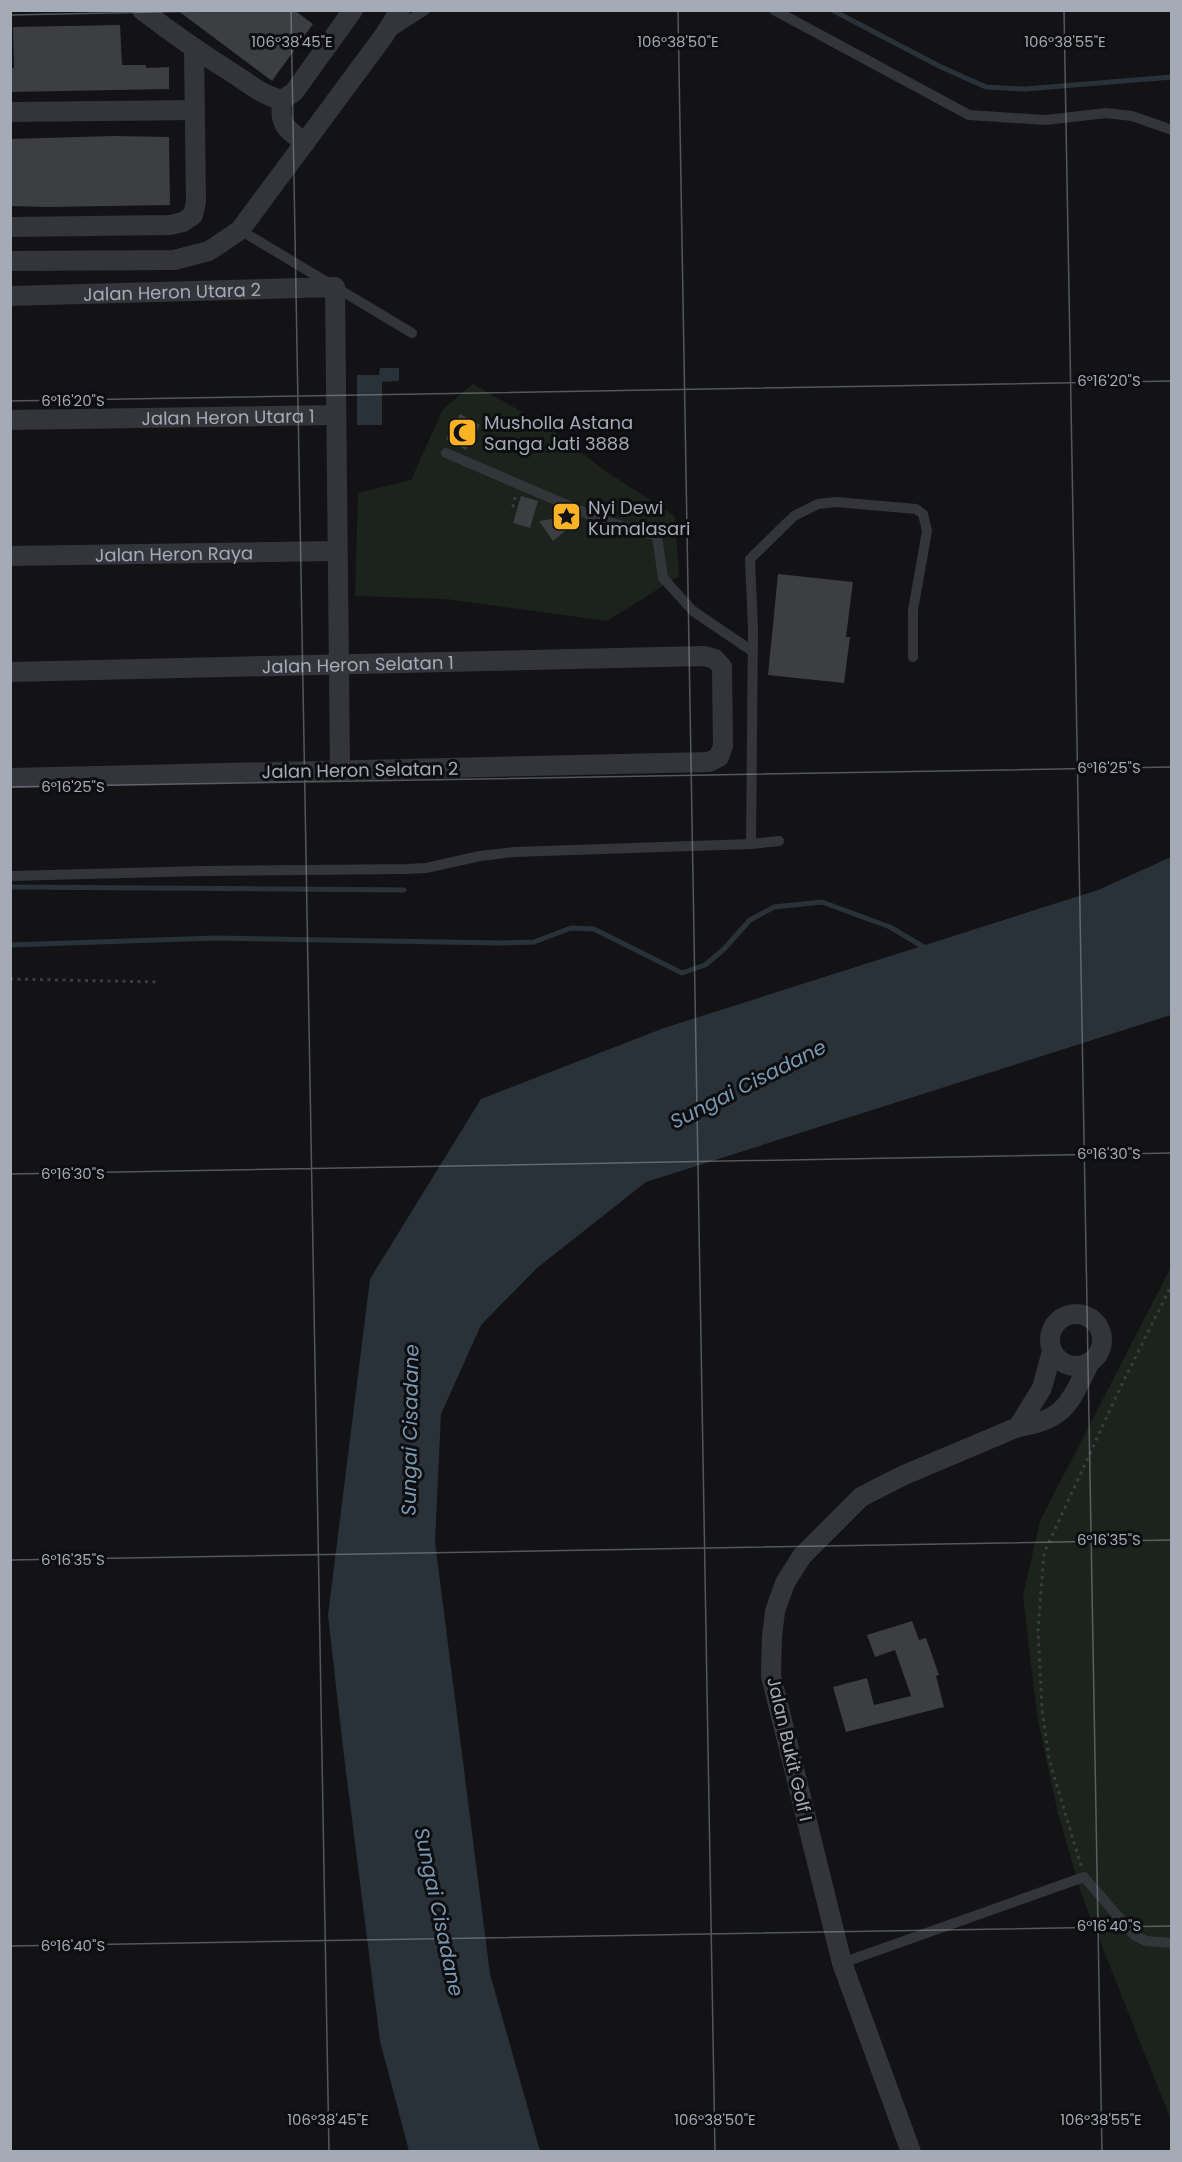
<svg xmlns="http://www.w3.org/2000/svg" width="1182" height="2162" font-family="Poppins,sans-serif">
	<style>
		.green { fill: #1b231c }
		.water { fill: #293239 }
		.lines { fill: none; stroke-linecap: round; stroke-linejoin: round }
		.stream { stroke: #293239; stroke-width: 5 }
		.building { fill: #3d3e42 }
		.path { stroke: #3a3c41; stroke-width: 3; stroke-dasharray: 3 4.5; stroke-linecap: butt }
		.service { stroke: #34353a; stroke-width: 10 }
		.minor { stroke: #34353a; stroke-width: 20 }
		.ticks { fill: none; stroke: #a4aab6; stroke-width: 1.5; stroke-opacity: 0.45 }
		.labels { text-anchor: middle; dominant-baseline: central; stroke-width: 6; stroke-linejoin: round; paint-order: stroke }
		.street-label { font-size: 18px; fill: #a4aab6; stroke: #0e0e10 }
		.poi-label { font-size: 18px; fill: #a4aab6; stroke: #0e0e10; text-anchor: start }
		.water-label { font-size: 20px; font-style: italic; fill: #7998b3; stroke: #0e0e10 }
		.ticks-label { font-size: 15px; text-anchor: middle; fill: #a4aab6; stroke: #0e0e10; stroke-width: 6; stroke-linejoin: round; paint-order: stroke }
	</style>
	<rect width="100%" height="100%" fill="#131315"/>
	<path class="green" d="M473 384 548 427 604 470 675 516 679 576 607 621 446 599 355 596 358 493 411 480 443 409Z
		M1171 1267V2120L1082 1896 1058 1814 1037 1715 1023 1596 1040 1521Z"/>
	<path class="water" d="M380 368H399V381L382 382V425H357V375H379Z
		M1171 857V1015L646 1182 537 1268 481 1325 441 1414 435 1542 490 1974 540 2151H409L380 2041 343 1748 328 1615 370 1279 481 1099 664 1028 1098 890Z"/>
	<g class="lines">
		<path class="stream" d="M832 10 941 67 986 87 1025 89 1172 77
			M10 887 404 890
			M10 945 216 938 502 943 534 942 571 928 594 929 682 973 705 965 724 949 750 920 774 907 822 902 890 927 927 949"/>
	</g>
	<path class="building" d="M177 10H294L313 24 272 81Z
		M120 25 122 65H146V68L169 67V89L10 92V68H14L13 27Z
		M113 136 169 137 170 205 47 207 10 206V139Z
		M460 414 480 425 466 450 446 439Z
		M521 496 538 501 530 528 513 523Z
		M559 518 564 519 571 526 553 541 539 521Z
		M778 574 853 582 846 637H850L844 683 768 675Z
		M912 1621 919 1640 926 1638 939 1675 936 1676 944 1707 846 1732 833 1687 867 1678 874 1705 911 1696 895 1650 875 1657 867 1635Z"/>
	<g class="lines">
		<path class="path" d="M515 497 513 506 518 508
			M10 979 159 982
			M1081 1866 1049 1759 1042 1709 1038 1630 1044 1553 1122 1384 1172 1284"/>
		<path class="service" d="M774 10 969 115 1046 120 1106 113 1132 116 1172 130
			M391 32 425 10
			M240 230 412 333
			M446 453 602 520 657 536 663 578 693 611 752 651
			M751 844 753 628 750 559 794 516 818 504 836 502 916 509 923 514 927 531 913 610V657
			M10 876 202 871 407 869 426 868 480 856 514 852 751 844 779 841
			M842 1963 1084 1877 1134 1935 1146 1941 1172 1943"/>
		<g class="minor">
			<path d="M142 10C172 33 202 54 234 74 249 84 264 96 282 100"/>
			<path d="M10 112 195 110"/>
			<path d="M305 143C286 128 279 126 282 100L294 92 353 10"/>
			<path d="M10 227 170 225 183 222 193 215 196 202 194 49"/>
			<path d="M10 261 174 260 209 251 240 230 383 37 400 10"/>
			<path id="s1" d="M10 296 335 287 340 771"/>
			<path id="s2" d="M10 420 336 415"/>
			<path id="s3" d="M10 556 337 551"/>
			<path id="s4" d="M10 672 704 656 715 659 722 667 723 746 719 757 709 762 10 778"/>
			<circle cx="1076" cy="1340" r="26"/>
			<path d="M1018 1427 1042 1388 1052 1351"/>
			<path d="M911 2152 842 1963 771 1676 772 1637 775 1611 785 1583 802 1556 861 1497 902 1476 1018 1427C1066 1420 1070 1402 1090 1362"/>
		</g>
	</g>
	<path class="ticks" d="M291 10 329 2152M678 10 715 2152M1064 10 1102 2152M10 15 260 10M10 401 1172 381M10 787 1172 767M10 1174 1172 1153M10 1560 1172 1540M10 1946 1172 1926"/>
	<defs>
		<symbol id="mosque-square" viewBox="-11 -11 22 22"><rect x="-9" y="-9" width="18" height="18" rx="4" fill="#fbb326" stroke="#0e0e10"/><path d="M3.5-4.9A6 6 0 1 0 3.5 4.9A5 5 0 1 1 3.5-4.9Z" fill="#111"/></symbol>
		<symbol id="sight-square" viewBox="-11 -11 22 22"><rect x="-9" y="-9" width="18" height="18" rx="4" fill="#fbb326" stroke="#0e0e10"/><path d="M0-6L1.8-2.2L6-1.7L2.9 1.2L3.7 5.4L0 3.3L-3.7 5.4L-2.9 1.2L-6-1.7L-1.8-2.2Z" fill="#111"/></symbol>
	</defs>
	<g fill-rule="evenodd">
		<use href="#mosque-square" x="446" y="416" width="33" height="33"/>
		<use href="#sight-square" x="550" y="500" width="33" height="33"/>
	</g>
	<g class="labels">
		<g class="street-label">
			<text stroke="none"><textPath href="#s1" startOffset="162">Jalan Heron Utara 2</textPath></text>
			<text stroke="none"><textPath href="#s2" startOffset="218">Jalan Heron Utara 1</textPath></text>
			<text stroke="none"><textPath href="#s3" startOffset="164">Jalan Heron Raya</textPath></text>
			<text stroke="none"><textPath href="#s4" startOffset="348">Jalan Heron Selatan 1</textPath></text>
			<text transform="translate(360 770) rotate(-1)">Jalan Heron Selatan 2</text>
			<text transform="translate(790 1749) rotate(77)">Jalan Bukit Golf I</text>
		</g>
		<g class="poi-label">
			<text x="484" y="422">Musholla Astana<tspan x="484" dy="21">Sanga Jati 3888</tspan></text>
			<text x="588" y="507">Nyi Dewi<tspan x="588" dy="21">Kumalasari</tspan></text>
		</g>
		<g class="water-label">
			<text transform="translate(748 1084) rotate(-27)">Sungai Cisadane</text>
			<text transform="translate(410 1430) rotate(-89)">Sungai Cisadane</text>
			<text transform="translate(439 1912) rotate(78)">Sungai Cisadane</text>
		</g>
	</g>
	<g class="ticks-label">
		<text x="292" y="47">106°38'45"E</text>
		<text x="678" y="47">106°38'50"E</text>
		<text x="1065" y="47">106°38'55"E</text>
		<text x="1109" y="386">6°16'20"S</text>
		<text x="73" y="406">6°16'20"S</text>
		<text x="1109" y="773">6°16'25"S</text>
		<text x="73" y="792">6°16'25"S</text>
		<text x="1109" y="1159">6°16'30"S</text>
		<text x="73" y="1179">6°16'30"S</text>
		<text x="1109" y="1545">6°16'35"S</text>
		<text x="73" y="1565">6°16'35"S</text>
		<text x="1109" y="1931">6°16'40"S</text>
		<text x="73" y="1951">6°16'40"S</text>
		<text x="328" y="2125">106°38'45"E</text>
		<text x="715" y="2125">106°38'50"E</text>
		<text x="1101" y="2125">106°38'55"E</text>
	</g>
	<rect width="1182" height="2162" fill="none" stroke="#a4aab6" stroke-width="24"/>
</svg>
